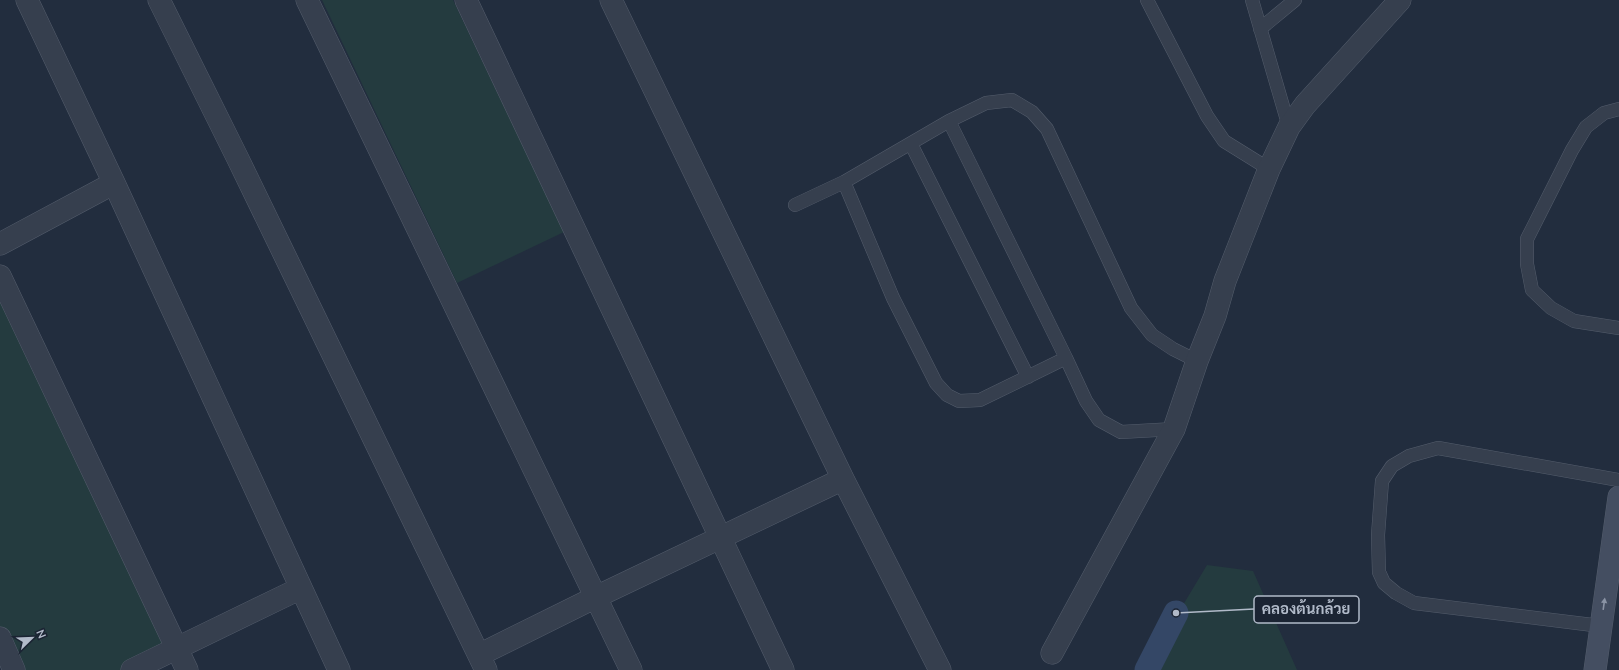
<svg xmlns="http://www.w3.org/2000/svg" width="1619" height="670" font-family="'Nunito Sans',Sarabun,sans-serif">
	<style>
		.green { fill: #243b3f }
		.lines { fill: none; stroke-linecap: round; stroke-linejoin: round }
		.canal { stroke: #344766; stroke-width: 25 }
		.lane-casing { stroke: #545d6c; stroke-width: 14 }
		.street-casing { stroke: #545d6c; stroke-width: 23 }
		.secondary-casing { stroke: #545d6c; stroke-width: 23 }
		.lane { stroke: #363f4e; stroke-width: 13 }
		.street { stroke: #363f4e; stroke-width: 22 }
		.secondary { stroke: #444e61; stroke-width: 22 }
		.oneway { fill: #8b94a5 }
		.leader { fill: none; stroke: #b1bac9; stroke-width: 1.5 }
		.callout-dot { fill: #b1bac9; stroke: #1b2433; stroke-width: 1.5 }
		.callout { fill: #1b2433; stroke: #b1bac9; stroke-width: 1.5 }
		.callout-label { font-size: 15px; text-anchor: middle; font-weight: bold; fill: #b1bac9 }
	</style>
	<rect width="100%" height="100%" fill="#222d3e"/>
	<path class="green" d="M322 0H453L564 232 457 283Z
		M0 283 174 647 127 670H18L0 633Z
		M1207 565 1253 571 1297 670H1144Z"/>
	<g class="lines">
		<path class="canal" d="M1147 670 1176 613"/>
		<defs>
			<path id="lane" d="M1147 0 1207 116 1224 141 1269 169
				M1252 0 1289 127
				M1260 29 1295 0
				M1619 109 1604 113 1586 127 1572 150 1527 239V264L1532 290 1551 308 1574 321 1619 328
				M949 121 1066 358
				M911 144 1028 377
				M795 205 844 182
				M1174 429 1121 432 1099 420 1086 401 1066 358 980 400 959 401 947 395 936 383 893 298 844 182 949 121 986 103 1012 100 1032 112 1047 129 1131 308 1152 335 1173 349 1197 361
				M1601 626 1414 603 1396 593 1384 583 1379 572 1378 535 1382 481 1392 466 1409 456 1438 448 1619 480"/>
			<path id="street" d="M27 0 114 183 339 670
				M159 0 237 157 486 670
				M307 0 631 670
				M466 0 783 670
				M611 0 843 479 940 670
				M0 244 114 183
				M0 276 187 670
				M0 638 14 670
				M1052 653 1174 429 1197 361 1215 316 1225 281 1269 169 1289 127 1305 105 1400 0
				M479 655 596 597 843 479
				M132 670 301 588"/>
			<path id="secondary" d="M1595 670 1619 497"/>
		</defs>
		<use href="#lane" class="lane-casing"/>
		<use href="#street" class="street-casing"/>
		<use href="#secondary" class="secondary-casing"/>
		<use href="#lane" class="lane"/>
		<use href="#street" class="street"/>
		<use href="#secondary" class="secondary"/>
	</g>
	<defs><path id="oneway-solid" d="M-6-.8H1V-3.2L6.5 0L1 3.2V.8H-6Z"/></defs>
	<use class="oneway" href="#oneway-solid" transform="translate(1604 604) rotate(-82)"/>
	<path class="leader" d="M1176 613L1254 609"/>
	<circle class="callout-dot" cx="1176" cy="613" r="4"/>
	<rect class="callout" x="1254" y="596" width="105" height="27" rx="4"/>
	<g class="callout-label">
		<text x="1306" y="614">คลองต้นกล้วย</text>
	</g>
	<g transform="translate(32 638) rotate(67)" stroke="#1b2433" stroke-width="3" paint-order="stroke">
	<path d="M0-3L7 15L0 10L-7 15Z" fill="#b1bac9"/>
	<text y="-6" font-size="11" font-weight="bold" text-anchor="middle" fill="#b1bac9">N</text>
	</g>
</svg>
